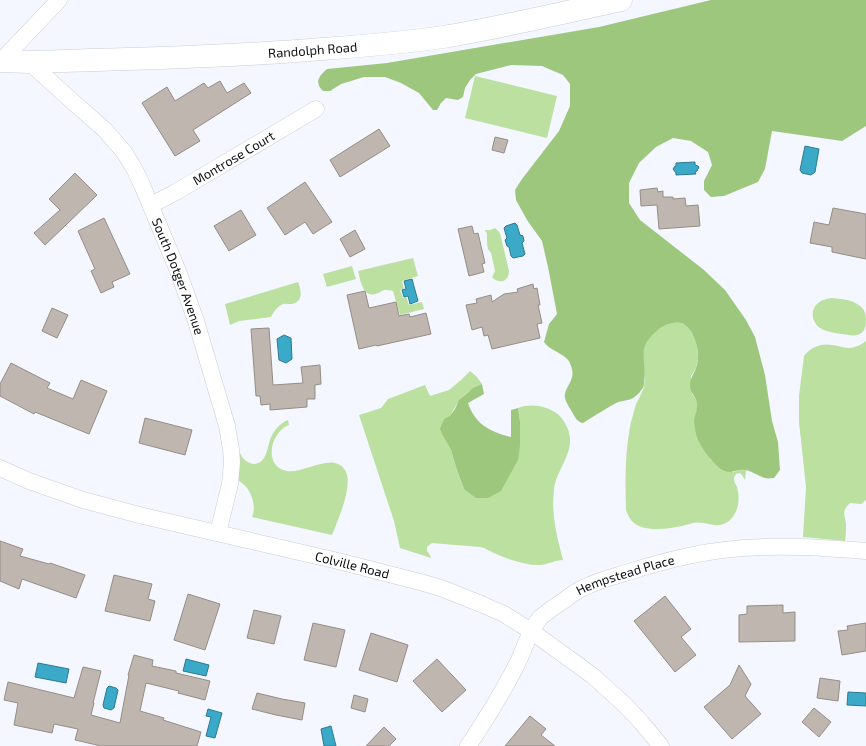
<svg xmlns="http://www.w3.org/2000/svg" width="866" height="746" font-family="'Exo 2',sans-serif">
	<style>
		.green { fill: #bbe0a0 }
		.forest { fill: #9ec77e }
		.water { fill: #3ba9c8; stroke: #2d7a91 }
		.building { fill: #beb6af; stroke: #958d86 }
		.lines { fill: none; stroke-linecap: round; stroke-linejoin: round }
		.minor-casing { stroke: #cacdd7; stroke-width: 17 }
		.secondary-casing { stroke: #cacdd7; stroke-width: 23 }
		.minor { stroke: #fff; stroke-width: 16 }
		.secondary { stroke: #fff; stroke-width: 22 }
		.labels { text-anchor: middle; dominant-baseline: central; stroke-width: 3; stroke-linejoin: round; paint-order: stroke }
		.street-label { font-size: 13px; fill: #0c0d11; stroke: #fff }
	</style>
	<rect width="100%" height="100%" fill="#f4f7ff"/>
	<path class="green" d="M475 76 557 96 547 138 465 118Z
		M495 228 500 233 509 271C509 283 498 284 492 277L495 271 491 253 488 249 487 243V234L485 230H490Z
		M413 258 418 276 402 281 404 289 400 290 403 298 406 297 409 305 422 302 424 309 400 315 393 291C391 290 387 290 384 290 381 291 378 294 375 294 363 298 360 279 358 271Z
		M352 266 356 279 327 287 323 274Z
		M298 282C302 291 303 304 290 304 287 304 284 303 281 305 277 307 273 313 271 317L239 321 230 325 225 304Z
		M831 298C841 299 852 299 860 306 865 310 866 314 866 320 866 331 862 337 849 335 841 334 826 332 820 328 812 322 810 311 817 304 821 300 826 299 831 298Z
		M673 322 681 323 687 326 691 331 696 339 698 358 696 368 691 376 692 394 697 401 698 406 696 413V431L699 442 711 460 733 472 740 470H746L745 480 742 475 740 473 736 474C735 476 734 476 734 479 734 482 736 485 737 487 740 499 739 510 731 519 717 532 708 520 693 523 689 524 686 525 682 526 669 529 645 532 634 523 630 520 628 515 626 510 625 481 625 451 631 422 633 416 634 410 636 404 639 398 642 393 644 387 646 374 640 354 645 344 650 332 662 327 673 322Z
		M866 341V500L861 504 850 503C841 511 845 515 846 524 846 530 846 536 845 541L803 537 806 487 799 422V396L804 356C811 347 821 343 832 345 837 345 843 348 848 348 855 348 861 345 866 341Z
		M470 371 477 377 482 384C456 395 452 412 443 436L451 450 456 467 464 489 488 498 520 421 518 408C530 404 541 405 553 411 559 414 564 420 567 427 578 451 556 468 554 490 551 514 557 537 563 560 555 560 549 564 541 565 529 566 506 559 494 553 489 551 486 548 480 547L432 543 427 547V551L430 555 431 558 400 548 394 521 359 415 381 408 388 399 425 385 430 396 449 390 461 380Z
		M288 420 289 425C270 432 263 467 287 471 304 474 333 451 345 470 354 484 338 520 332 535L252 517C256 509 253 496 247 488 245 485 240 482 237 479V451L240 453C244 463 257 469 264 458 267 453 268 446 270 440 273 431 280 423 288 420Z"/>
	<path class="forest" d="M711 0H866V126L842 141 772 131 765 169 758 182 724 196 711 197 704 190V181L712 165 708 152 691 141 673 138 656 147 639 163 629 183V203L640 220 704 270 725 290 746 320 755 337 765 375 772 421 778 442 780 470 774 478C771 478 768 479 765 478 758 476 752 471 745 470 738 469 731 474 725 471 716 468 703 450 699 442 696 437 695 428 694 422 694 416 698 410 697 404 697 397 690 394 690 385 690 378 694 374 696 368 701 355 696 328 681 323 674 321 665 325 659 329 635 348 647 356 644 381 644 384 644 387 642 389 639 394 633 399 628 400 624 401 620 401 616 403 605 409 594 416 583 423 577 422 575 417 572 412 570 408 566 403 565 398 563 387 577 381 571 366 571 366 569 361 569 361 562 352 550 351 544 342L549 324 557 314 548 267 542 241 527 220 516 200 515 190 522 179 559 131 570 106V84L563 75 542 66 511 65 476 74 470 80 465 88 463 97 458 100 446 98 441 103 437 110H433L419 93 401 83 385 77H364L341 84 330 91H323C314 82 319 76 327 69L387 63 599 27Z
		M482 384 484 394 468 403C475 424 490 432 511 437V410L518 408 520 421V445L518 460 501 491 488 498H476L464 489 456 467 451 450 443 436 440 429 444 419 450 416 455 409 459 400 473 388Z"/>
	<path class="water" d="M805 146 819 149 815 172 811 175 802 173 800 170Z
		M695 162V165L698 166 699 167 697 171 695 172 696 174 676 175V173L673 169 675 166H676V163Z
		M515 223 517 225 520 235 523 236 524 241 522 243 525 254 523 256 513 258 511 256 509 247 507 246 505 240 507 238 504 228 506 226Z
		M412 279 418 301 410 304 408 296 404 297 402 290 406 289 404 281Z
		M284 335 291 338 292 359 286 363 279 360 277 339Z
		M186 659 209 665 206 676 183 671Z
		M38 663 69 669 66 683 35 677Z
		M109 686 116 688 118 690 114 708 111 710 104 708 103 705 107 688Z
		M848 692 866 693V706L847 705Z
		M208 709 222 713 215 738 206 736 211 717 206 716Z
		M331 726 336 746H324L321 729Z"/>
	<path class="building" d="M220 81 227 93 244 83 251 93 193 130 200 141 175 156 142 103 167 87 175 101 204 83 208 88Z
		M379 129 390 146 340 177 330 160Z
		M495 137 508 140 504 153 492 150Z
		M75 173 97 195 67 224 45 245 34 233 60 210 49 199Z
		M305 182 332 222 313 234 305 222 285 235 267 208Z
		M657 188 658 192 663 191V197H673V199L685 198 686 206 698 205 700 226 659 229 657 205 641 206 640 190Z
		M833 208 866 214V259L832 252V247L810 243 814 222 829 225Z
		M241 210 256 235 229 251 214 226Z
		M104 218 130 274 112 282 114 287 101 293 91 271 95 269 78 231Z
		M472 226 474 234 478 233 485 263 482 264 484 272 469 276 458 229Z
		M355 230 365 249 350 257 340 239Z
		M533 284 534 289 537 288 540 305H538L542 323 537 324 540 338 492 349 488 335 484 336 482 327 472 330 466 305 477 303 476 299 491 295 492 302 504 294 518 292 517 289Z
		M365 291 369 308 396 302 399 316 409 314 410 317 426 313 431 334 377 346 376 345 359 349 347 295Z
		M52 308 68 315 57 338 42 331Z
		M269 328 273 385 303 383 301 367 320 365 321 384 315 385V399H307V407L270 410V404L261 405 260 396H256L251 329Z
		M11 363 50 383 47 388 73 399 81 380 107 391 89 434 35 412 34 414 0 396V384Z
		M145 418 192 430 185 455 139 443Z
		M0 541 23 549 20 556 49 564 50 563 85 575 76 598 22 579 19 589 0 581Z
		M114 575 152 584 148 599 155 601 150 621 105 611Z
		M188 594 220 604 205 650 174 640Z
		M665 596 691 629 681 637 696 655 675 672 634 621Z
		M783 605V613L795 612V641L739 642V615L747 614V606Z
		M254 610 281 616 274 644 247 638Z
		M313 623 345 630 336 667 304 660Z
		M866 623V651L842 655 838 631 848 630 847 626Z
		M371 633 408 645 397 682 359 670Z
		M134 655 153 660 152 666 176 671V673L210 681 205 700 178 693 179 691 146 683 140 711 164 718 163 720 201 732 197 746H101L75 740 78 729 54 724 52 733 14 725 18 703 4 700 8 682 74 698 83 667 101 671 93 703H94L91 715 120 723 129 675H128Z
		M437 659 466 690 442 712 413 681Z
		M739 665 751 684 745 696 761 714 732 739 704 707 730 685Z
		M820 678 840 681 838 701 817 698Z
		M257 693 282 699 305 703 302 720 276 715 252 709Z
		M354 695 368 699 365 712 351 708Z
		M814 708 831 722 819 737 802 722Z
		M530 716 546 729 541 735 555 746H505Z
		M384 727 396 739 389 746H366Z"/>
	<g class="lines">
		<defs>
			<g id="minor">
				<path d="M0 58 1 61 59 0"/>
				<path id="s1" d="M29 62 72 101 105 130 124 152 135 170 142 185 178 271 196 321 227 426 231 449 232 462 230 484 218 533"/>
				<path id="s2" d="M151 205 176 192 316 109"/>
				<path id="s3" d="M0 468 29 481 83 500 143 516 338 561 420 582 441 588 481 604 504 614 531 631 593 676 626 706 641 722 661 746"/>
				<path id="s4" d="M468 746C485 721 501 695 515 668 524 652 528 631 541 617 548 611 555 606 563 601 570 596 576 591 583 588 599 580 616 576 632 571 651 565 669 560 688 556 746 543 807 546 866 551"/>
			</g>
			<g id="secondary">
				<path id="s5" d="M0 61 29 62C127 59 225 57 323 49 363 46 403 43 443 37 503 27 562 13 621 0"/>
			</g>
		</defs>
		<use href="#minor" class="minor-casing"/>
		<use href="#secondary" class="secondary-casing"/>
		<use href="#minor" class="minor"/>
		<use href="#secondary" class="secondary"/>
	</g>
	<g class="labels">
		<g class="street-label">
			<text stroke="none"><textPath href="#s5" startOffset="313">Randolph Road</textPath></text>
			<text stroke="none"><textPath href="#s2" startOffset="95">Montrose Court</textPath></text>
			<text stroke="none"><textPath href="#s1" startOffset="267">South Dotger Avenue</textPath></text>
			<text stroke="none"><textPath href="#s3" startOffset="366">Colville Road</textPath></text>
			<text stroke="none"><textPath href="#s4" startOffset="244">Hempstead Place</textPath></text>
		</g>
	</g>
</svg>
